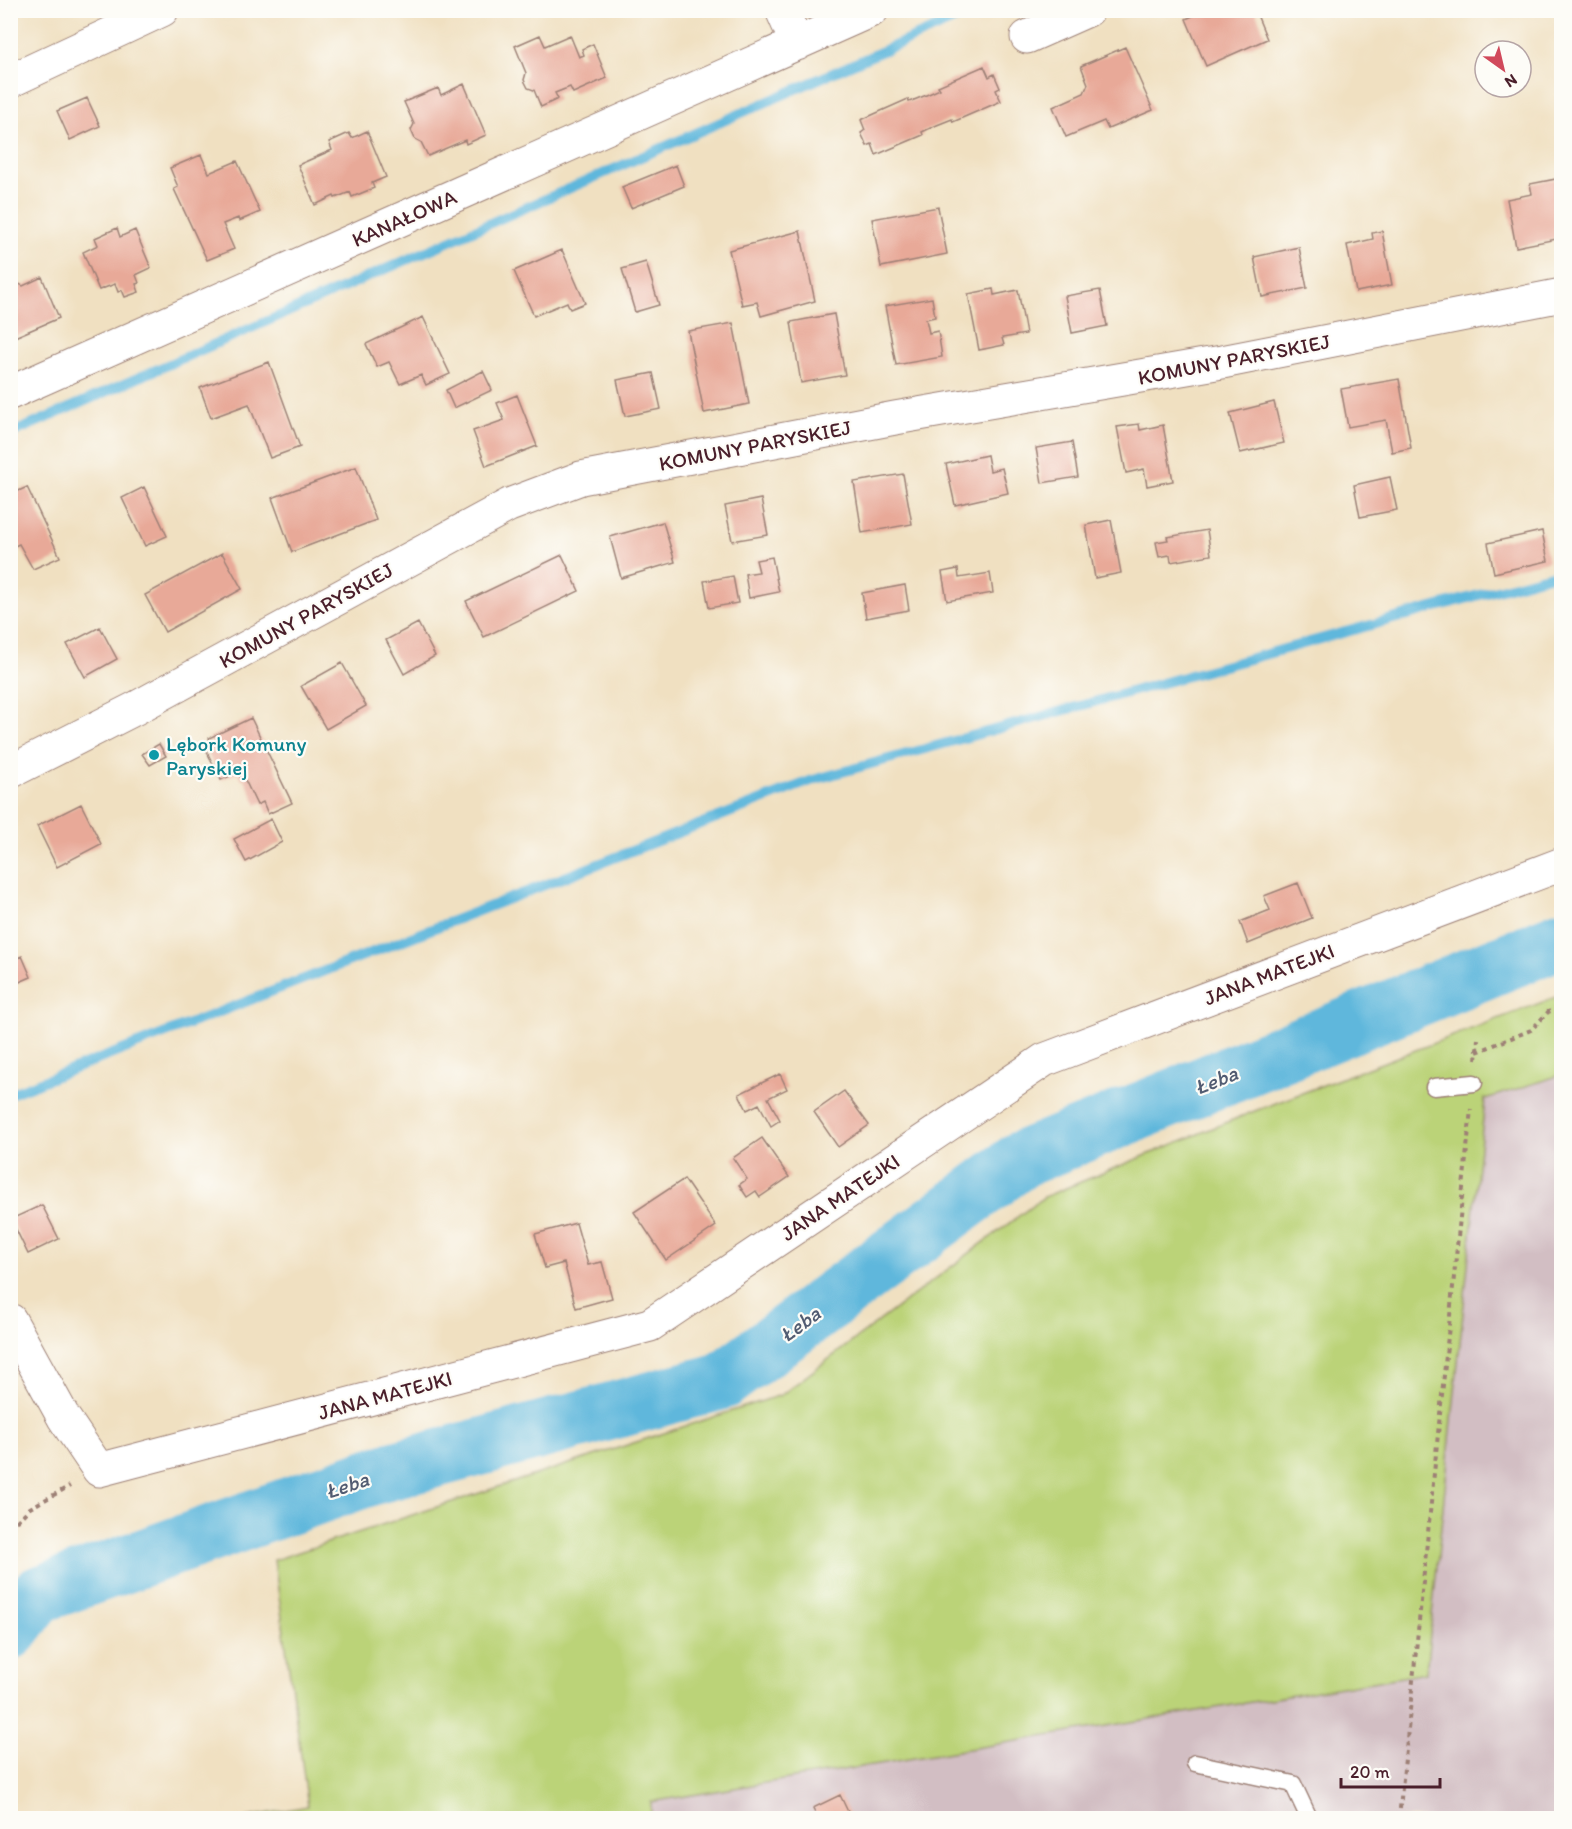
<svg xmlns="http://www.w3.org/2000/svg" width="1572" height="1829" font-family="Itim,sans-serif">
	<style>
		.industrial { fill: #d2bec3 }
		.green { fill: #bbd378; stroke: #827952; stroke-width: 1.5 }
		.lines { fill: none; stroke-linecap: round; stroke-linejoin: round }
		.stream { stroke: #5eb7dc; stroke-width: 10 }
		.river { stroke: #5eb7dc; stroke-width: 58 }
		.building { fill: #e8a998 }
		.lane-casing { stroke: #9d8076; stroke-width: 19 }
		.street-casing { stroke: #9d8076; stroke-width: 35 }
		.path { stroke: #9d8076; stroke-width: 4; stroke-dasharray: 4.5 4.5; stroke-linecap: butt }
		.lane { stroke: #fff; stroke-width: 16 }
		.street { stroke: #fff; stroke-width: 33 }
		.culture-dot { fill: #0f9aa8; stroke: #fdfcf7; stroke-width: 2 }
		.labels { text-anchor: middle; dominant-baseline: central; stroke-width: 4.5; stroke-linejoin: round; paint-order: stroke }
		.street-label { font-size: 21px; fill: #4a1f2b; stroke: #fdfcf7 }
		.culture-label { font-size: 21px; fill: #0d838f; stroke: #fdfcf7; text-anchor: start }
		.water-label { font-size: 22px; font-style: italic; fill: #525c72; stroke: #fdfcf7 }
	</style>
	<rect width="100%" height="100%" fill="#fdfcf7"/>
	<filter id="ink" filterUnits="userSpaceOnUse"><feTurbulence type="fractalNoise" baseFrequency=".0167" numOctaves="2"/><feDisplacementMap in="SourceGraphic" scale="12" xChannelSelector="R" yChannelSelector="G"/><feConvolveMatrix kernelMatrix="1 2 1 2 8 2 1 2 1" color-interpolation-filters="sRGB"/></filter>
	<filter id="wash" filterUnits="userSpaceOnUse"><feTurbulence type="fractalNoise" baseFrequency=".008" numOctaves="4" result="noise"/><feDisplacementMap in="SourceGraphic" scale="24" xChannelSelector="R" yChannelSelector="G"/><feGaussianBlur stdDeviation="1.35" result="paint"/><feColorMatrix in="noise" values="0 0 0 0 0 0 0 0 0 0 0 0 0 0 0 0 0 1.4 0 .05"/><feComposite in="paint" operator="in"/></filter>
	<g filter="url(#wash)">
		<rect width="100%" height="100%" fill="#f0e0c1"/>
		<path class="industrial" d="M1561 1075V1818H651L650 1802 1426 1673 1485 1099Z"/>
		<path class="green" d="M1561 995V1075L1485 1099 1426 1673 651 1802V1818H244L308 1806 274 1560 781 1395 1044 1197 1252 1112Z"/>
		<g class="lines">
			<path class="stream" d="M10 434 976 10
				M10 1094 813 780 1562 572"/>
			<path class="river" d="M10 1631 38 1595 373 1476 722 1381 1022 1159 1562 939"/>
		</g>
		<g id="blocks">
			<path class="building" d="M1206 10H1255L1267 39 1206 66 1186 19Z
				M540 35 545 46 570 35 579 57 584 55 582 49 593 44 607 78 573 93 570 87 555 93 558 99 541 107 534 90 528 88 524 80 526 73 515 46Z
				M1125 47 1153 110 1108 129 1104 121 1066 137 1053 107 1084 93 1088 84 1081 66Z
				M984 66 989 77 994 74 1000 88 996 90 1001 101 953 122 952 119 937 125 922 132 923 135 876 155 872 144 867 146 861 133 865 130 861 120 908 99 909 102 924 96 940 89 938 86Z
				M464 84 486 135 466 144 465 140 428 156 421 142 415 139 411 130 414 124 404 102 438 88 441 95Z
				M87 98 100 126 70 140 57 111Z
				M367 131 386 177 372 183 374 188 352 197 350 192 335 198 334 196 315 205 298 165 332 150 329 142 349 133 352 138Z
				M201 155 209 173 237 161 260 212 239 221 238 218 223 224 234 249 207 260 174 189 178 187 170 168Z
				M676 165 684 186 631 208 622 187Z
				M1556 179 1562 208V238L1516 247 1507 199 1532 194 1530 184Z
				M938 207 947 254 881 267 872 219Z
				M117 228 120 237 135 230 151 268 136 275 139 283 136 284 139 292 125 297 122 290 118 292 115 284 99 290 83 252 98 245 95 238Z
				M800 231 815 301 761 316 757 302 742 305 729 250Z
				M1382 231 1392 285 1356 292 1347 245 1373 239 1372 233Z
				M1299 247 1307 288 1262 297 1254 257Z
				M562 250 585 303 570 309 567 302 534 316 514 271Z
				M646 262 659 305 635 312 622 269Z
				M42 277 59 318 10 339V284L15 282 23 286Z
				M993 289 994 295 1018 290 1026 334 1002 338 1004 345 979 350 968 294Z
				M1100 290 1107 326 1072 333 1065 296Z
				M932 298 935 317 926 319 929 333 938 331 942 357 896 365 885 306Z
				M834 314 845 375 801 383 791 322Z
				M423 317 450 374 426 385 421 375 400 384 389 362 377 367 366 344Z
				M733 323 749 404 704 413 688 331Z
				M269 362 300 447 270 458 249 404 211 418 200 388Z
				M483 371 492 390 454 408 446 390Z
				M653 373 661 409 625 416 617 380Z
				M1399 379 1411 448 1392 452 1386 420 1348 427 1341 389Z
				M517 395 537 446 486 466 473 431 504 420 497 403Z
				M1274 402 1284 443 1240 453 1230 413Z
				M1139 424 1140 430 1163 425 1173 481 1147 486 1144 469 1126 473 1117 427Z
				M1072 442 1078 477 1042 483 1036 448Z
				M987 455 990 471 1002 468 1008 493 955 505 946 464Z
				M356 467 376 520 292 552 272 498Z
				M903 474 912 524 862 533 854 482Z
				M1390 477 1397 510 1360 517 1354 485Z
				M27 487 60 557 33 569 19 544 10 548V495Z
				M144 487 167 536 145 546 122 498Z
				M761 499 768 535 732 541 725 506Z
				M1111 520 1121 573 1095 578 1086 525Z
				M663 522 675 562 621 578 610 537Z
				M1207 530 1211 555 1171 562 1170 555 1159 557 1156 542 1168 540 1167 537Z
				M1542 531 1548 561 1494 573 1488 543Z
				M222 553 242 589 165 632 145 595Z
				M562 555 579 591 484 637 466 601Z
				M772 557 779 592 749 598 745 574 759 572 756 560Z
				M958 569 959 578 990 573 993 593 947 601 942 572Z
				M733 576 738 603 709 608 704 581Z
				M905 585 909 610 866 618 862 593Z
				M418 623 435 656 404 674 386 640Z
				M100 627 117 659 85 677 67 644Z
				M342 663 366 706 326 729 301 686Z
				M251 718 292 803 268 814 263 802 257 805 245 780H242L238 772 221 780 206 750 213 746 209 738Z
				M159 744 166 756 150 765 142 754Z
				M81 804 101 844 57 867 37 826Z
				M271 819 282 842 246 862 234 839Z
				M1298 883 1312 918 1248 944 1240 922 1270 910 1264 896Z
				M22 956 31 977 10 986V961Z
				M780 1074 787 1089 768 1098 780 1120 771 1126 759 1104 747 1110 739 1094Z
				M844 1091 869 1125 838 1147 814 1112Z
				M762 1138 789 1177 760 1197 756 1191 747 1197 739 1185 747 1179 733 1158Z
				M684 1179 716 1226 666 1260 634 1212Z
				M42 1205 59 1239 28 1254 11 1219Z
				M576 1223 588 1265 602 1262 612 1298 576 1308 564 1263 545 1268 535 1234Z
				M840 1795 851 1818H818L813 1808Z"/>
		</g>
	</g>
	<g filter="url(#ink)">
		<use href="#blocks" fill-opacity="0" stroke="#9d8076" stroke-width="1.5"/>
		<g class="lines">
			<defs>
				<path id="lane" d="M1434 1087 1474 1083
					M1195 1763 1293 1784 1309 1818"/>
				<path id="street" d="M782 10 797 44
					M1027 37 1088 10
					M10 81 162 10
					M10 393 872 10
					M10 772 136 708 509 505 581 478 895 418 1222 362 1562 295
					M10 1320 64 1418 99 1470 650 1325 1044 1060 1562 864"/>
			</defs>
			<use href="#lane" class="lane-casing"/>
			<use href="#street" class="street-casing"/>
			<path class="path" d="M1477 1052 1531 1030 1548 1012 1562 1007
				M1476 1060 1478 1039
				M10 1528 30 1508 70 1486
				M1399 1818 1471 1109"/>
			<use href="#lane" class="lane"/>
			<use href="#street" class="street"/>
		</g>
	</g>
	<circle class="culture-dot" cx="154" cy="755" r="6"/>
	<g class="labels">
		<g class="street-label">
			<text transform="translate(404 218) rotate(-24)">KANAŁOWA</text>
			<text transform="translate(1234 359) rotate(-11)">KOMUNY PARYSKIEJ</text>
			<text transform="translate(755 445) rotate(-11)">KOMUNY PARYSKIEJ</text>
			<text transform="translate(306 615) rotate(-29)">KOMUNY PARYSKIEJ</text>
			<text transform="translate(1269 974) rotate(-21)">JANA MATEJKI</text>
			<text transform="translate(840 1197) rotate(-34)">JANA MATEJKI</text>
			<text transform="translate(385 1395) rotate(-15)">JANA MATEJKI</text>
		</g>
		<g class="culture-label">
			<text x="166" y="743">Lębork Komuny<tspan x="166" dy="24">Paryskiej</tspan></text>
		</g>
		<g class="water-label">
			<text transform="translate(1216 1080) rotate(-22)">Łeba</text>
			<text transform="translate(800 1324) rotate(-37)">Łeba</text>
			<text transform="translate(347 1485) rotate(-19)">Łeba</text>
		</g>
	</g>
	<rect width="1572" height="1829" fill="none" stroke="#fdfcf7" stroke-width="36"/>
	<g transform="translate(1503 69) rotate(146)"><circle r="28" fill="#fdfcf7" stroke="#b5a4a5" stroke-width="1.5"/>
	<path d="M0-4.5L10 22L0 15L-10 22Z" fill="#d1495b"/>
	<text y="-9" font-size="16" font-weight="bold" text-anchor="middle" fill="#4a1f2b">N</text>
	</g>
	<path d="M1341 1778v9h99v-9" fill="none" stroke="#4a1f2b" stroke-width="3"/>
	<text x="1350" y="1778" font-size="18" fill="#4a1f2b" stroke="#fdfcf7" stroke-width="4.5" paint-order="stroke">20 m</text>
</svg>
